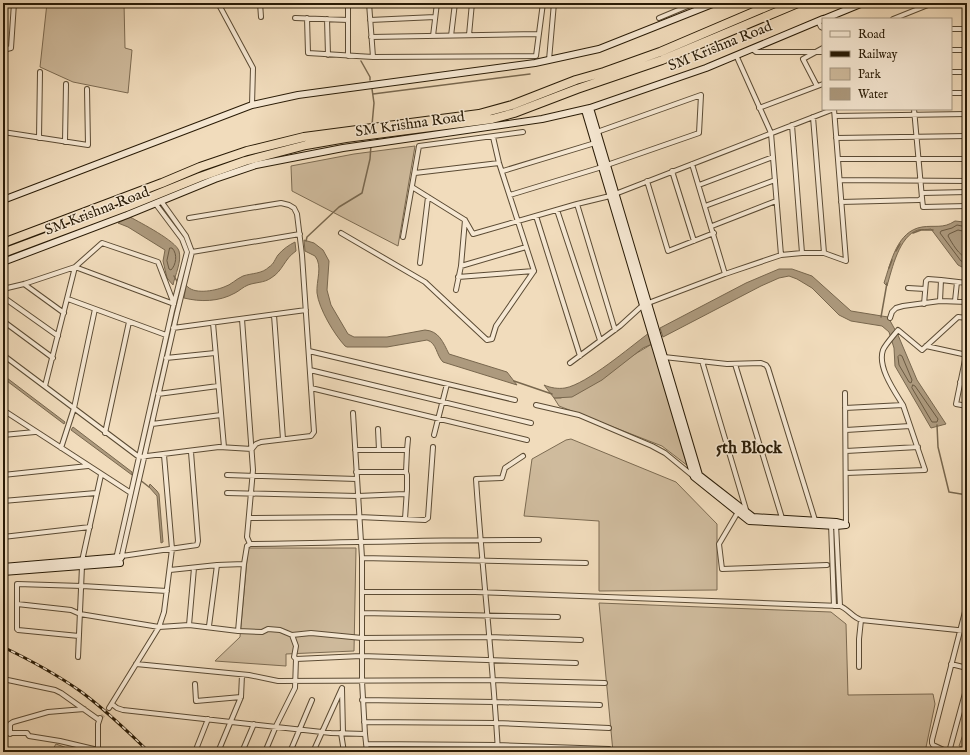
<svg xmlns="http://www.w3.org/2000/svg" width="970" height="755" font-family="'IM FELL English',serif">
	<style>
		.green { fill: #cfbb9d; stroke: #7c6b52 }
		.water { fill: #ad9a7e; stroke: #78674e }
		.lines { fill: none; stroke-linecap: round; stroke-linejoin: round }
		.shore { stroke: #6b5a42; stroke-width: 1 }
		.stream { stroke: #78674e; stroke-width: 1.5 }
		.street-tunnel { stroke: #c9b598; stroke-width: 4; stroke-dasharray: 4 2; stroke-linecap: butt }
		.street-casing { stroke: #5b4b34; stroke-width: 6 }
		.secondary-casing { stroke: #291b06; stroke-width: 8 }
		.highway-casing { stroke: #291b06; stroke-width: 10 }
		.street { stroke: #f6e8d3; stroke-width: 4 }
		.secondary { stroke: #f6e8d3; stroke-width: 6 }
		.highway { stroke: #f1dcbc; stroke-width: 8 }
		.rail-casing { stroke: #291b06; stroke-width: 3 }
		.rail { stroke: #f6e8d3; stroke-width: 1.5; stroke-dasharray: 4.5; stroke-linecap: butt }
		.labels { text-anchor: middle; dominant-baseline: central; stroke-width: 3; stroke-linejoin: round; paint-order: stroke }
		.street-label { font-size: 15px; fill: #291b06; stroke: #f6e8d3 }
		.quarter-label { font-size: 17px; font-weight: bold; fill: #291b06; stroke: #f6e8d3 }
	</style>
	<rect width="100%" height="100%" fill="#f1dcbc"/>
	<filter id="stains"><feTurbulence type="fractalNoise" baseFrequency=".005" numOctaves="4"/><feColorMatrix values="0 0 0 0 .2 0 0 0 0 .09 0 0 0 0 .02 0 0 0 .5 -.17"/></filter>
	<radialGradient id="worn" r=".72"><stop offset=".6" stop-color="#630" stop-opacity="0"/><stop offset="1" stop-color="#630" stop-opacity=".3"/></radialGradient>
	<path class="green" d="M47 3H124L125 48 132 50 128 93 73 82 40 67Z
		M415 146 398 246 292 191 291 166 354 154Z
		M652 344 688 466 662 446 559 406 554 398H561Z
		M571 439 676 482 717 524V590L599 591V521L524 516 532 459 566 440Z
		M248 548H356L354 651 286 654V666L215 661 240 637Z
		M599 603 831 612 846 624 848 695 933 694 935 704 925 752H613Z
		M967 723V749L959 746Z
		M56 744 78 752H51Z"/>
	<path class="water" d="M130 217C141 223 176 241 179 251 182 261 175 275 173 285L167 278 163 261 165 250 128 227 118 223Z
		M955 221 964 222 967 225V267H962L958 265 931 229C927 230 922 229 918 230 899 236 892 269 887 286L884 283C891 262 897 231 922 227 935 225 943 229 955 221Z
		M304 240 314 243 323 250 329 261 327 290 331 305 348 334 354 337H387L425 330C439 331 443 342 449 354L507 372 517 385 443 362C436 355 437 343 427 340L387 347H347L345 346C334 334 319 309 317 293 316 281 323 266 315 256L305 251Z
		M295 242 296 251C284 259 283 271 271 278 264 283 256 282 248 285 243 287 239 291 235 293 219 302 200 302 184 298L186 285C193 295 214 291 224 287 231 285 236 279 243 276 252 273 262 274 269 267 274 264 275 259 278 255 283 249 289 245 295 242Z
		M779 269H792L812 276 851 311 888 317 898 335 917 380 946 424 931 428 895 366 894 348 889 332 882 326 851 321 839 315 812 288 797 279 789 276 779 278 761 286 663 337 660 328 746 283Z
		M649 333 652 344 643 348 602 380 572 397 554 398 544 385C551 388 558 389 565 388 587 384 630 347 649 333Z
		M3 375 65 422 64 424 3 378Z
		M73 427 132 472V475L71 430Z
		M150 484 157 491 159 494 163 542 161 543 157 496 149 487Z"/>
	<g class="lines">
		<path class="shore" d="M967 227 957 225 952 228 941 231 940 233 961 261 967 263
			M967 232 958 230 949 234 948 236C952 243 959 256 967 258
			M170 248H172C178 254 176 265 171 270L169 269 167 261Z
			M900 355 902 356 912 380 911 383 909 382 899 365 898 357Z
			M913 385 915 386 938 419 937 422H932L912 388Z"/>
		<path class="stream" d="M361 61 370 77V80
			M372 89 374 103 372 125
			M373 94 530 74
			M913 233 921 230H933
			M42 235 48 230
			M306 241 307 237 339 207 362 193 370 159 371 145
			M896 251 900 244
			M889 268 892 260
			M174 276 178 283
			M881 317 887 283
			M514 381 552 394
			M937 425 938 447 949 492 967 495
			M135 476 149 487"/>
		<path class="street-tunnel" d="M101 718 109 708"/>
		<defs>
			<path id="street" d="M218 3 253 68 252 105
				M260 3 261 17
				M369 3 373 57
				M295 18 348 20
				M307 18 308 53 373 57 536 56 543 3
				M659 18 695 3
				M327 19 328 55
				M893 19 933 3
				M370 20 435 17
				M818 21 821 27 823 28
				M951 29H967
				M469 35 472 3
				M433 36 437 3
				M451 36 455 3
				M371 37 539 34
				M752 49 756 52H823
				M3 50 11 48 14 3
				M951 50H967
				M736 55 771 133 781 255
				M348 56V3
				M549 60 554 3
				M951 72H967
				M817 86 803 59 823 48
				M951 93H967
				M759 108 823 84
				M835 116 967 114
				M813 117 824 253
				M792 125 802 253
				M3 132 88 145 87 89
				M597 132 701 95 699 133 607 165
				M493 137 499 163 534 271
				M39 138 40 72
				M836 138 967 136
				M65 142 66 84
				M838 159H967
				M692 164 725 274
				M503 171 595 143
				M672 171 694 241
				M415 173 499 163
				M840 180 967 181
				M647 181 668 251 714 233
				M699 185 773 157
				M412 187 465 220 473 234 577 204 610 196 834 109
				M922 193 967 192
				M510 195 602 167
				M922 198 923 207 967 206
				M841 202 919 200 922 198 914 109
				M577 204 615 330
				M705 206 775 180
				M557 210 600 340
				M536 216 580 356
				M712 226 776 201
				M341 233 425 282 487 340 492 339 496 326 534 271
				M403 237 419 146 523 132
				M192 252 300 234
				M420 263 428 197
				M461 266 526 247
				M75 267 174 304
				M458 277 534 271
				M24 284 64 313
				M908 288 925 289
				M3 289 24 284 75 267 102 243 158 262 174 304
				M456 290 461 266 465 220
				M3 297 58 336
				M68 299 166 335
				M940 301 941 280 967 283
				M955 301 957 282
				M924 304 926 281 928 279 941 280
				M274 315 283 439
				M890 318 892 312 896 308 903 306 940 301 967 302
				M3 321 53 358
				M213 323 224 447
				M173 328 306 310
				M926 346 967 355
				M309 351 515 400
				M3 355 139 457 219 447 252 449 256 444 261 442 311 436 314 432 302 255 297 214 294 208 289 205 281 203 189 218
				M966 355 956 404 967 406
				M664 357 727 364 761 363 766 365 768 368 815 520
				M166 358 215 353
				M702 361 747 513
				M570 363 620 326 643 305 725 274 781 255 802 253H824L846 261 834 109
				M735 364 782 518
				M310 370 531 423
				M960 382 967 384
				M45 386 75 267
				M311 388 527 440
				M845 393 846 525
				M158 394 218 386
				M536 405 579 415 652 446 665 453 693 476
				M845 408 903 405C895 392 877 367 883 350 885 345 894 335 898 330L922 350 958 317 967 318
				M3 410 131 493
				M353 413 362 558V592
				M152 424 221 415
				M378 429 379 450
				M846 430 910 426
				M105 433 129 322
				M3 435 35 432
				M434 435 447 384
				M61 448 74 408 95 309
				M355 450H407L406 472 407 475V489L405 519
				M407 450 408 439
				M846 451 918 447
				M356 472H406
				M846 473 925 470 903 405
				M3 475 88 466
				M227 475 357 479
				M227 493 358 496 405 494
				M3 501 96 493
				M738 512 719 544 722 569 827 565
				M249 518 359 517 425 520 428 518 433 447
				M831 524 834 606
				M836 524 840 606
				M3 537 90 527
				M250 544C346 543 442 539 539 540
				M122 556 197 545 198 541 191 452
				M362 558 586 563
				M116 559 172 311 187 252 182 239 155 203
				M121 559 177 313 192 252 186 236 161 201
				M82 561 101 475
				M170 570 217 565 244 564
				M17 604 71 610 80 614 159 627 189 625 238 631 262 632 268 629 280 630 292 635 311 633 362 638 489 637 581 640
				M362 613 558 617
				M189 625 194 568
				M209 626 217 565
				M238 631 244 564 247 546 250 544 247 537 253 470 242 319
				M79 636 18 630 17 629V584L82 586 167 591
				M78 657 82 566
				M296 659 361 656 576 663
				M136 664 249 675 278 681 493 680 605 683
				M951 664 967 668
				M859 667V639L861 620
				M3 679 55 690 61 693 99 720
				M195 684 196 701 241 697
				M342 689 343 733
				M362 700 495 702 600 705
				M112 704 117 708 123 710 331 733 365 734 362 681V592H475L840 606C848 609 852 617 861 620L967 631
				M109 708 159 627 164 612 172 549 164 455
				M364 722 496 723 609 728
				M3 733H5L3 740
				M5 733H27L29 736 60 741 98 750
				M341 733 344 752
				M10 734V724L13 722 48 712 84 709
				M365 734 367 752
				M366 744 497 745 609 749
				M98 751V724L100 718
				M195 752 208 719
				M218 752 241 697 242 675
				M242 752 254 724
				M265 752 276 726 295 688 296 659 294 657 296 646 292 635
				M290 752 312 700
				M313 752 342 688
				M498 752C493 661 482 570 476 479L502 478 505 468 523 456
				M948 752 933 745 932 743V740L967 604
				M949 752 967 686"/>
			<path id="secondary" d="M824 19 863 3
				M590 108 699 475 753 517 836 522 844 524
				M585 110 694 477 749 521 836 526 846 525
				M3 200 252 105 298 95 535 63 599 49 715 3
				M3 262 127 215 215 179 256 165 343 148 542 119 590 108 706 68 823 19
				M3 567 121 557
				M3 572 120 563"/>
			<path id="highway" d="M3 243 162 183 200 167 247 151 304 137 479 114 512 105 576 80 604 72 660 52 775 3
				M3 253 126 207 200 177 245 161 306 145 346 138 492 119 514 113 577 89 662 60 798 3"/>
		</defs>
		<use href="#street" class="street-casing"/>
		<use href="#secondary" class="secondary-casing"/>
		<use href="#highway" class="highway-casing"/>
		<use href="#street" class="street"/>
		<use href="#secondary" class="secondary"/>
		<use href="#highway" class="highway"/>
		<defs>
			<path id="rail" d="M3 647C30 660 56 674 80 691 105 709 127 731 149 752"/>
		</defs>
		<use href="#rail" class="rail-casing"/>
		<use href="#rail" class="rail"/>
	</g>
	<g class="labels">
		<g class="street-label">
			<text transform="translate(720 46) rotate(-22)">SM Krishna Road</text>
			<text transform="translate(410 124) rotate(-8)">SM Krishna Road</text>
			<text transform="translate(97 211) rotate(-21)">SM Krishna Road</text>
		</g>
		<g class="quarter-label">
			<text x="749" y="448">5th Block</text>
		</g>
	</g>
	<rect width="970" height="755" fill="none" stroke="#f1dcbc" stroke-width="16"/>
	<rect x="4" y="4" width="962" height="747" fill="none" stroke="#291b06" stroke-width="2"/>
	<rect x="8" y="8" width="954" height="739" fill="none" stroke="#291b06"/>
	<rect x="822" y="18" width="130" height="92" fill="#f6e8d3" stroke="#a49681"/>
	<rect x="830" y="31" width="20" height="6" fill="#f6e8d3" stroke="#a49681"/>
	<text x="858" y="38" font-size="12" fill="#291b06">Road</text>
	<rect x="830" y="51" width="20" height="6" fill="#291b06" stroke="#a49681"/>
	<text x="858" y="58" font-size="12" fill="#291b06">Railway</text>
	<rect x="830" y="68" width="20" height="12" fill="#cfbb9d" stroke="#a49681"/>
	<text x="858" y="78" font-size="12" fill="#291b06">Park</text>
	<rect x="830" y="88" width="20" height="12" fill="#ad9a7e" stroke="#a49681"/>
	<text x="858" y="98" font-size="12" fill="#291b06">Water</text>
	<rect width="100%" height="100%" filter="url(#stains)"/>
	<rect width="100%" height="100%" fill="url(#worn)"/>
</svg>
